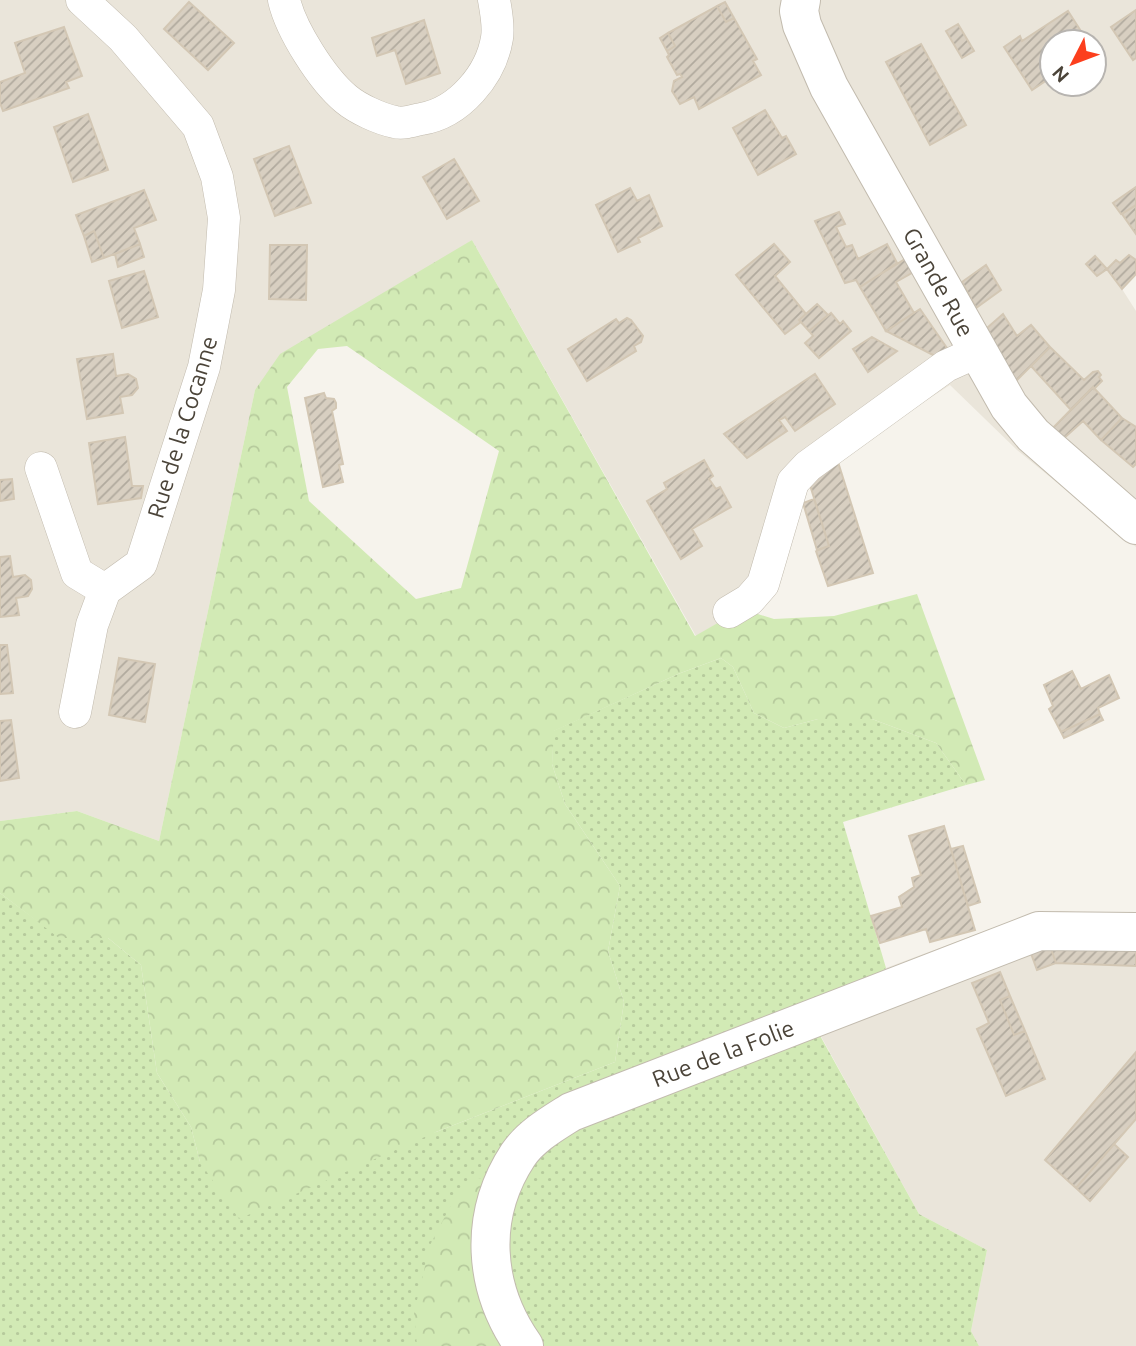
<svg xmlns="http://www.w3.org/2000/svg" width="1136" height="1346" font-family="Ubuntu,sans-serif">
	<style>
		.residential { fill: #eae5da; fill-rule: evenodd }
		.grass { fill: url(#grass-dots) }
		.forest { fill: url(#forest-crowns); fill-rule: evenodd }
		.building { fill: url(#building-hatch); stroke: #d3c7b4; stroke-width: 2 }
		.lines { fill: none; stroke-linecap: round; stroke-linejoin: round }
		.minor-casing { stroke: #c2bbae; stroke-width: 33 }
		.tertiary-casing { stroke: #c2bbae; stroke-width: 40 }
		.minor { stroke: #fff; stroke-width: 32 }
		.tertiary { stroke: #fff; stroke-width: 38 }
		.labels { text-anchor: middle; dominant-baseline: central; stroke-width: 7; stroke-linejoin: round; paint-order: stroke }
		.street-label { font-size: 23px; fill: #4b4439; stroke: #fff }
	</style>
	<defs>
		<pattern id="grass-dots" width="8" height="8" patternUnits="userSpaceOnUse" patternTransform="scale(1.75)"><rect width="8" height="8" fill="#d2eab5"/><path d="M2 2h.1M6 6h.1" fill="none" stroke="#b6ca9c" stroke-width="1.8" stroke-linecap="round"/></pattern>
		<pattern id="forest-crowns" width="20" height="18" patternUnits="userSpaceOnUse" patternTransform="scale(1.75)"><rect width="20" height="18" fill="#d2eab5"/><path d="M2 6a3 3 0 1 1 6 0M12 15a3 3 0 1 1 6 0" fill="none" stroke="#b6ca9c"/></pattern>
		<pattern id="building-hatch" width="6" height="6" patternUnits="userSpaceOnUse" patternTransform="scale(1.75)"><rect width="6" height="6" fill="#d8cfc1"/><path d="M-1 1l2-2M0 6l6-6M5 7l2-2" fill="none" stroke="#b1aa9e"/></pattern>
	</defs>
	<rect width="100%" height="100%" fill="#f6f3ec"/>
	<path class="residential" d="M0 0H1136V274L1122 289 1136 311V547L1017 450 950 385 799 483 742 609 696 636 472 240 255 390 159 841 77 811 0 821ZM1052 42H1094V84H1052Z
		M1060 911 1136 916V1346H979L971 1331 987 1250 919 1214 818 1031 886 968 1027 915Z"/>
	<path class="grass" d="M721 658 733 667 754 713 784 728 818 719H872L936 743 966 785 843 822 886 968 818 1032 919 1214 987 1250 971 1331 979 1346H0V893L59 937 108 938 141 965 157 1073 191 1127 200 1162 436 1132 615 1062 624 1002 608 951 620 886 565 804 552 764 553 731 678 674Z"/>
	<path class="forest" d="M472 240 695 636 742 609 774 619 834 616 917 594 985 780 966 785 936 743 872 719H818L784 728 754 713 733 667 721 658 678 674 554 731 552 764 565 804 620 886 608 951 624 1002 615 1062 436 1132 239 1219 200 1162 191 1127 157 1073 141 965 108 938H59L0 893V821L77 811 159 841 255 390 280 354ZM347 346 499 451 461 588 416 599 309 501 287 387 318 349Z
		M476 1178 493 1179 509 1346H417L414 1313 430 1245 452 1203Z"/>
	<path class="building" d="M189 2 234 43 208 70 164 29Z
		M725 2 734 18 726 22 717 6Z
		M717 6 726 22 734 18 757 59 753 61 761 75 699 109 694 97 680 104 672 91 674 81 682 77 680 74 677 75 667 57 669 55 667 51 675 46 668 33Z
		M1136 10V58L1133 60 1111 27Z
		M1068 11 1086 39 1082 42H1052V70L1044 76 1047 80 1032 90 1004 47 1020 36 1022 41Z
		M424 20 440 73 406 84 395 50 377 56 372 38Z
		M958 24 974 51 962 58 946 31Z
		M64 27 82 76 66 82 69 88 3 111 0 103V82L25 73 15 43Z
		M668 33 675 46 667 51 660 38Z
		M921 44 966 125 930 145 886 62Z
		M765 110 782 138 786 136 796 154 758 175 733 128Z
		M88 114 108 170 73 182 54 127Z
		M289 146 311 203 275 216 254 159Z
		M454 159 479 201 447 219 423 177Z
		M1136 187V205L1121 214 1113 203Z
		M630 188 637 201 649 195 662 226 638 238 640 242 618 252 596 205Z
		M144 190 156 220 134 228 140 244 104 258 94 231 84 236 76 215Z
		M1136 205V234L1122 214Z
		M839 212 845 224 836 227 846 247 852 245 858 259 887 244 897 263 860 287 856 280 845 283 815 221Z
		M94 231 104 258 92 262 84 236Z
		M140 244 144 257 118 267 115 254Z
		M774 244 790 262 775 276 806 314 799 320 801 322 785 334 736 275Z
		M270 245H307L306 300 269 299Z
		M1129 255 1136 260V274L1122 289 1107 269 1116 260 1120 263Z
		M910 256 917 270 896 282 914 313 886 331 860 287Z
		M1095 256 1107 269 1097 276 1086 264Z
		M986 265 1001 290 976 308 962 282Z
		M144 271 158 317 122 328 109 281Z
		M817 304 828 315 809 331 799 320Z
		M920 309 949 351 939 358 886 331Z
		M831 313 840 324 843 321 851 331 819 358 805 343 813 336 809 331Z
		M1003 314 1017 336 1031 325 1050 347 1015 382 987 328Z
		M627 318 631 320 643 336 641 342 634 346 636 351 587 381 568 349 616 319 619 323Z
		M872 337 897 351 868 372 853 349Z
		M1050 347 1084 380 1093 372 1098 371 1101 375 1099 377 1102 381 1094 389 1093 387 1071 410 1031 366Z
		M113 354 116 376 128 374 136 379 138 388 132 395 120 397 123 413 87 419 77 359Z
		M815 374 835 404 795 431 785 417 779 420 787 431 747 458 724 434Z
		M1093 387 1122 418 1101 440 1083 421 1062 440 1051 430Z
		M324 393 326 398 334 399 336 403V408L332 411 343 464 339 465 343 482 323 487 305 398Z
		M1122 418 1136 427V464L1133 467 1101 440Z
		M125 437 132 486H143L141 498 98 504 89 443Z
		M704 460 713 476 709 479 716 489 720 487 731 507 692 529 702 546 681 559 647 501 667 489 664 483Z
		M838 462 873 573 828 586 816 551 829 546 809 482Z
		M12 479 14 499 0 501V480Z
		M814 499 829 546 817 550 803 503Z
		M10 556 13 577 25 575 31 580 32 589 28 596 16 598 19 615 0 617V557Z
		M0 645H7L13 693 0 694Z
		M119 658 155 664 145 722 109 715Z
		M1072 671 1081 689 1109 675 1119 698 1098 708 1100 714 1061 732 1049 709 1053 706 1044 685Z
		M1100 714 1103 720 1064 738 1061 732Z
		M11 720 19 778 0 781V721Z
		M944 826 975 930 930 942 926 929 880 943 871 916 902 907 899 897 914 887 912 878 921 875 909 836Z
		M963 846 980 902 968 906 951 849Z
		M1049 943H1136V966L1056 963Z
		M1049 943 1056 963 1037 970 1029 948Z
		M1000 972 1010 996 1000 1000 1014 1035 1025 1031 1045 1079 1006 1096 977 1029 989 1023 972 983Z
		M1010 996 1025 1031 1014 1035 1000 1000Z
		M1136 1052V1119L1076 1188 1045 1160Z
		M1114 1144 1128 1157 1090 1201 1076 1188Z"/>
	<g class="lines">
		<defs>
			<path id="minor" d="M82 0 123 38 198 126 217 177 224 218 219 290 204 367 141 564 105 590
				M284 0C291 30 322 79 346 99 358 109 380 119 395 122 402 124 413 121 421 119 459 113 491 75 497 38 499 26 496 11 494 0
				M41 468 77 573 105 590 92 625 75 712
				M729 612 749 600 763 584 793 482 808 466 946 366 977 352"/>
			<path id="tertiary" d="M801 0 799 11 802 25 829 87 1009 406 1033 435 1136 525
				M524 1346C483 1288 478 1216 518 1155 531 1136 552 1124 571 1112L1039 931 1136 932"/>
		</defs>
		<use href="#minor" class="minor-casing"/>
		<use href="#tertiary" class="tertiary-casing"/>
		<use href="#minor" class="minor"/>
		<use href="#tertiary" class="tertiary"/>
	</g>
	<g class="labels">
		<g class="street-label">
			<text transform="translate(939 282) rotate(61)">Grande Rue</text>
			<text transform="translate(182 427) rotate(-73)">Rue de la Cocanne</text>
			<text transform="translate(723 1053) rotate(-21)">Rue de la Folie</text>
		</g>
	</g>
	<g transform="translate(1073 63) rotate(228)"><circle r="33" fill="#ffffff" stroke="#b7b4b0" stroke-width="2"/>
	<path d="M0-5L12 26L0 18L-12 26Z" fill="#fc3f1d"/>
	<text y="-10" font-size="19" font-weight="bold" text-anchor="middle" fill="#4b4439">N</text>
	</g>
</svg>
